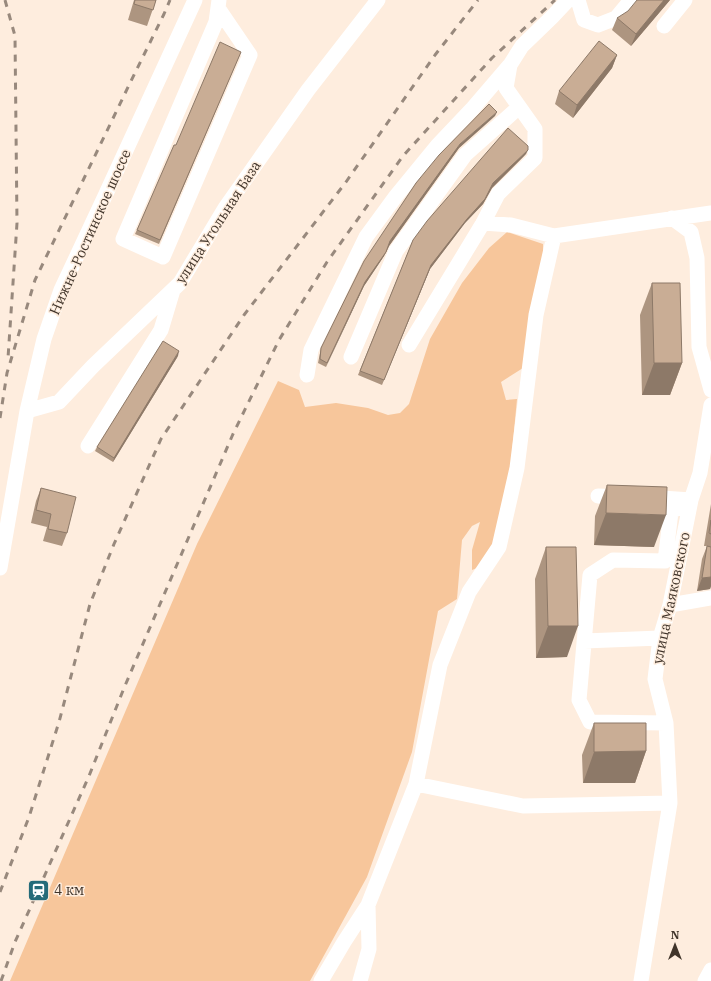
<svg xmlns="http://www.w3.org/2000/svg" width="711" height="981" font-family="'IBM Plex Serif',serif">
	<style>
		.green { fill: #f7c69b }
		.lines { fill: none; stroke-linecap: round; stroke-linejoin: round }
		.minor { stroke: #fff; stroke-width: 15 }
		.rail { stroke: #98897d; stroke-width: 3; stroke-dasharray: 7 7; stroke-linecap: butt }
		.wall { fill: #ad9580 }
		.shaded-wall { fill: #8d7968 }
		.building { fill: #c9ad95; stroke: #8d7968 }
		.labels { text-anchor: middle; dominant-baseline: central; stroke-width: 3; stroke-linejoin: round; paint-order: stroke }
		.street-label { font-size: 14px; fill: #40342a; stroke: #feedde }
		.poi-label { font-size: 14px; fill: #40342a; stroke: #feedde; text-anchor: start }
	</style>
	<rect width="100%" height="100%" fill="#feedde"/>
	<path class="green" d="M507 232 543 244V264L523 368 501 382 506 400 517 399 511 463 495 541 477 568 472 570V550L480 522 472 526 462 540 457 599 438 611 412 752 367 877 310 981H10L197 544 278 381 299 390 305 407 336 403 368 408 388 415 400 413 409 404 430 339 462 283 489 248Z"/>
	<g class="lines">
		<path class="minor" d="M578 0 584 20 598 25 616 18 631 0
			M218 8 250 55 163 257 123 239 216 22 219 0
			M664 26 685 0
			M672 218 691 232 697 258 699 347 711 390
			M483 223 511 225 554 236 711 213
			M409 345 483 223 498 194 535 158V129L506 88 510 65 522 46 552 17 568 0
			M351 357 396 251 465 155 518 108
			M307 375 311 350 366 237 396 196 437 146 473 108 509 66
			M27 411 59 402 93 366 180 283 225 208 308 90 378 0
			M88 446 161 330 173 290
			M598 496 623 497
			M647 497 691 500
			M0 568 27 411 44 339 61 290 105 196 195 0
			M670 605 711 598
			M584 641 660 638
			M666 723 590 722 579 700 590 575 613 560 665 561 671 512 691 500
			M416 784 523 806 670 803
			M321 981 344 942 368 905
			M360 981 369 949 368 905 416 784 440 665 469 592 499 547 517 468 536 315 554 236
			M641 981 670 803 666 723 655 679 660 638 670 605 691 500 700 473 711 405
			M705 981 711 970"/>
		<path class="rail" d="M5 0 15 36 17 223 8 358
			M0 418 7 373 35 280 131 81 164 14 170 0
			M0 892 29 817 59 722 90 604 114 544 161 439 244 315 346 182 435 55 478 0
			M1 981 15 942 89 776 124 688 233 434 279 340 327 262 403 156 492 58 555 0"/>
	</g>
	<path class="wall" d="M134 0H156L147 26 128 20Z
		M670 0 631 46 612 30 617 18Z
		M241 52 159 244 135 234 176 145Z
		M617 55 612 68 573 118 555 104 559 91Z
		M495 116 459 148 389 246 384 256 364 286 326 367 318 363 321 348 416 183Z
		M526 154 492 188 483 204 465 223 430 269 382 385 358 375 413 240Z
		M652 283 682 363 670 395H642L640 315Z
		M178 356 113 462 95 451 97 447Z
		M607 485 654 547 594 545 595 516Z
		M41 488 67 533 62 546 43 541 47 527 31 523 36 501Z
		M711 504V547H709H711V586L710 589 697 591 702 559 707 546H704Z
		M546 547 567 657 536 658 535 579Z
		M594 723 646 751 635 783H583L582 755Z"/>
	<path class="shaded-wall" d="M664 0H670L631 46 636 34Z
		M617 55 612 68 573 118 577 105Z
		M497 112 495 116 459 148 389 246 384 256 364 286 326 367 365 282 390 241 460 144Z
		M528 150 526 154 492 188 483 204 465 223 430 269 382 385 431 265 493 183Z
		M179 351 178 356 113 462 114 458Z
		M654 363H682L670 395H642Z
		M606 513 666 515 654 547 594 545Z
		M711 577V586L710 589 697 591 702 578Z
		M548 626H578L567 657 536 658Z
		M646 751 635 783H583L594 752Z"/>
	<path class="building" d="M135 0H156L153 10 134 4Z
		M637 0H664L636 34 617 18 628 11Z
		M599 41 617 55 577 105 559 91Z
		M220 42 241 52 160 240 137 230 174 145H176Z
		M489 104 497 112 460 144 390 241 386 252 365 282 327 363 320 359 321 348 364 261 416 183 439 155Z
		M508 128 528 146V150L493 183 485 199 467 219 431 265 384 380 360 371 413 240 427 221Z
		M652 283H680L682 363H654Z
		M163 341 179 351 114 458 97 447Z
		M607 485 667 487 666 515 606 513Z
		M41 488 76 497 67 533 48 529 51 514 36 510Z
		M711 520V534L709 533Z
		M707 546 711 547V577L702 578Z
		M546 547H576L578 626H548Z
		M594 723H646V751L594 752Z"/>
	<defs>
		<symbol id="station-square" viewBox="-11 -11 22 22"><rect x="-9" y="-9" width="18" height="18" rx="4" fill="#246b79" stroke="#feedde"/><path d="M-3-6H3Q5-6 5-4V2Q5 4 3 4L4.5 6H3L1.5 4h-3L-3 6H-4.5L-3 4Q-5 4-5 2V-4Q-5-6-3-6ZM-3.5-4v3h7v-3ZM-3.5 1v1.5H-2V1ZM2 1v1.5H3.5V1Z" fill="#fff"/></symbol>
	</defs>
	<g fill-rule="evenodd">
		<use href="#station-square" x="26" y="878" width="25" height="25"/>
	</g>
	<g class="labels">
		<g class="street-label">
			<text transform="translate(218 222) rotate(-57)">улица Угольная База</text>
			<text transform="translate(90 232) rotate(-66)">Нижне-Ростинское шоссе</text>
			<text transform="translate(671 598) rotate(-78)">улица Маяковского</text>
		</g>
		<g class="poi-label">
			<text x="54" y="890">4 км</text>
		</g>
	</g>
	<g transform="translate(675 945)" stroke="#feedde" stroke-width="3" paint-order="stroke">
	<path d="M0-3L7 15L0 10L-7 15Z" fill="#40342a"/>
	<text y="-6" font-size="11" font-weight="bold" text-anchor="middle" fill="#40342a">N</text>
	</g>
</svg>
